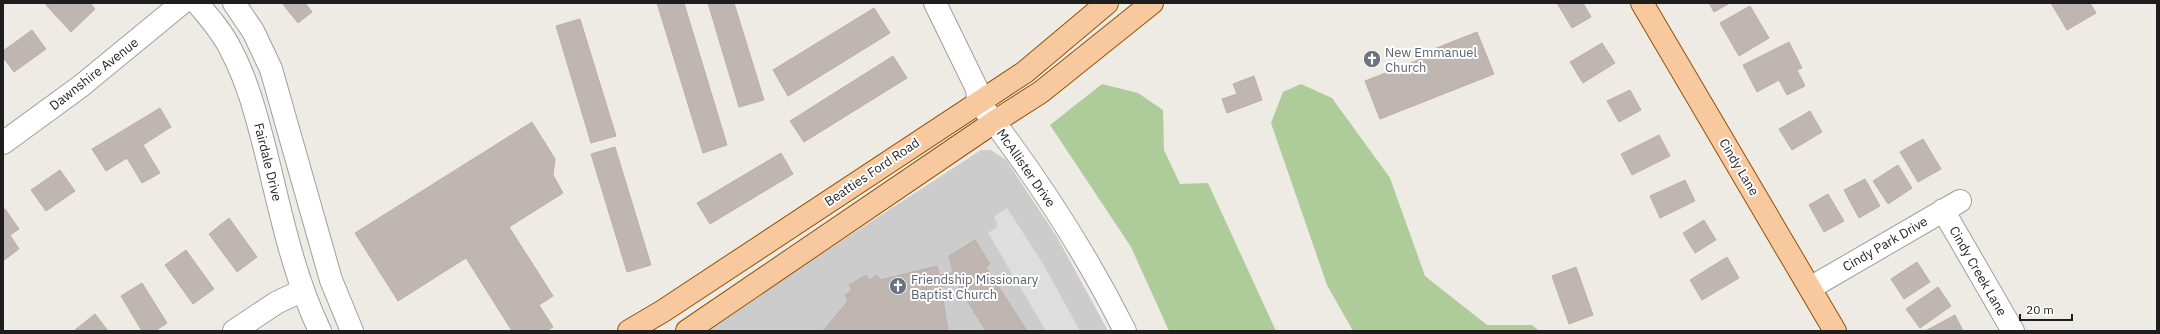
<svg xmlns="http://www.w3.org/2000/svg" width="2160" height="334" font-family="'IBM Plex Sans',sans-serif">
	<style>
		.religious { fill: #ccc }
		.forest { fill: #aecc9a }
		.parking { fill: #dedede }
		.building { fill: #bfb5b1; stroke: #bfafa7 }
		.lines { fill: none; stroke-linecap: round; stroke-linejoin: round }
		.minor-casing { stroke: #9f9f9f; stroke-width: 24 }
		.major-casing { stroke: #915406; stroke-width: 24 }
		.minor { stroke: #fff; stroke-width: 22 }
		.major { stroke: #f8c89f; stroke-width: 22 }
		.labels { text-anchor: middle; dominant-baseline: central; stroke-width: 4; stroke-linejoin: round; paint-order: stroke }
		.worship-label { font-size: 13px; fill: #5b616d; stroke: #fff; text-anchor: start }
		.street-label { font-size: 13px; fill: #1e1e1e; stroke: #fff }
	</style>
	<rect width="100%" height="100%" fill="#eeeae4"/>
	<path class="religious" d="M981 150H991L1006 160 1057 237 1108 331H703Z"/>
	<path class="forest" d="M1102 84 1138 93 1163 110 1164 150 1180 184 1208 183 1276 331H1169L1131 247 1050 125Z
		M1301 84 1332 98 1390 178 1425 276 1487 325H1532L1539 331H1353L1327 285 1271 123 1283 92Z"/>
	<path class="parking" d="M1007 208 1043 264 1080 331H1046L988 233 997 227V223L994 217Z"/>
	<path class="building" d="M48 3H90L95 9 71 32 46 5Z
		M282 3H305L312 12 298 23Z
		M657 3H684L727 145 703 153Z
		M708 3H734L764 100 739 107Z
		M1557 3H1583L1591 17 1572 28Z
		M1709 3H1730L1714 12Z
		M2051 3H2090L2096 13 2067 30Z
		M1750 6 1769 38 1739 56 1720 23Z
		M874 8 890 33 788 96 773 70Z
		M580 19 616 136 591 143 556 26Z
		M32 30 46 49 14 72 3 57V51Z
		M1477 32 1494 74 1380 119 1365 81 1436 53 1434 49Z
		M1789 42 1802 68 1797 70 1805 86 1787 95 1779 80 1757 92 1743 65Z
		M1602 43 1615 63 1583 83 1570 62Z
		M893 56 907 78 804 142 790 121Z
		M1254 76 1262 100 1227 113 1222 99 1237 94 1233 84Z
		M1630 90 1641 110 1619 122 1607 101Z
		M160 108 171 127 143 145 160 173 142 183 127 158 106 171 92 149Z
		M1810 111 1822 132 1792 150 1779 129Z
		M532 122 555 159 553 175 563 193 509 227 553 296 539 305 553 327 546 331H512L466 258 398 301 355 233Z
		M1659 135 1670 156 1632 175 1621 154Z
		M1923 139 1941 169 1918 182 1900 152Z
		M615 147 651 265 627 272 591 154Z
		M781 153 793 174 710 224 697 203Z
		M1898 165 1912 188 1888 204 1873 181Z
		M60 170 75 191 46 211 31 190Z
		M1865 179 1880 206 1859 218 1844 190Z
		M1685 180 1695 201 1660 218 1650 196Z
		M1828 194 1844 221 1824 232 1809 205Z
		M5 209 19 229 10 235 19 249 3 261V210Z
		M229 218 257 257 237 272 209 234Z
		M1704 220 1716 240 1695 253 1683 233Z
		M975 240 990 264 986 267 1027 331H986L957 284 941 287 948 331H823L848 301 845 295 852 290 849 285 866 275 869 280 877 275 880 280 937 266 939 275 953 273 949 256Z
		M186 250 214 289 193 304 165 265Z
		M1727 257 1739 278 1702 300 1690 280Z
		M1917 262 1930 282 1904 299 1891 279Z
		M1576 267 1593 315 1569 324 1552 276Z
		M142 283 167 323 155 331H142L121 296Z
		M1938 287 1951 306 1920 328 1906 309Z
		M95 314 108 331H76L75 330Z
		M1955 315 1963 331H1927V330Z"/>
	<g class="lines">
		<defs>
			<path id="minor" d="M197 3C209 17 223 33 231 50 248 82 257 118 266 153 281 213 293 275 320 331
				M234 3 253 31 271 69 331 280 352 331
				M935 3 977 89 978 101C1034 173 1084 249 1125 331
				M3 143 81 86 182 3
				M1943 210 2013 331
				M1810 288 1960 201
				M234 331 276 303 303 290"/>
			<path id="major" d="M1642 3 1835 331
				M629 331 663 311 1025 72 1107 3
				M687 331 994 122 1041 92 1152 3"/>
		</defs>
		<use href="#minor" class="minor-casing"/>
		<use href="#major" class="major-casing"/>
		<use href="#minor" class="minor"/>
		<use href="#major" class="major"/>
	</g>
	<defs>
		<symbol id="church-disc" viewBox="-11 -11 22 22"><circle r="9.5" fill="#6b7280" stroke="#fff"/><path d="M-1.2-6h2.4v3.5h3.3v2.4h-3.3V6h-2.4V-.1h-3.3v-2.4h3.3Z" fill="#fff"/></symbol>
	</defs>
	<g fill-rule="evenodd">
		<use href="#church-disc" x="1362" y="49" width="20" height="20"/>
		<use href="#church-disc" x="888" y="276" width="20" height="20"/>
	</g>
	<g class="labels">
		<g class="worship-label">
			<text x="1385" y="52">New Emmanuel<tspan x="1385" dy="15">Church</tspan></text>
			<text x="911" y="279">Friendship Missionary<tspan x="911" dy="15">Baptist Church</tspan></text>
		</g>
		<g class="street-label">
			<text transform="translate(94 74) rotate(-38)">Dawnshire Avenue</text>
			<text transform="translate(268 162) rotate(76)">Fairdale Drive</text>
			<text transform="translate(1739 167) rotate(59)">Cindy Lane</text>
			<text transform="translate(1026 168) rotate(55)">McAllister Drive</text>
			<text transform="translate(872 172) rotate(-34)">Beatties Ford Road</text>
			<text transform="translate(1885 244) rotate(-30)">Cindy Park Drive</text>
			<text transform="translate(1978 271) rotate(60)">Cindy Creek Lane</text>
		</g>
	</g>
	<rect width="2160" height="334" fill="none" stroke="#1e1e1e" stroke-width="8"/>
	<path d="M2020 314v6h52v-6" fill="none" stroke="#1e1e1e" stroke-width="2"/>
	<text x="2026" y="314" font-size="12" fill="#1e1e1e" stroke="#ffffff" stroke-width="3" paint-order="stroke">20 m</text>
</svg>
